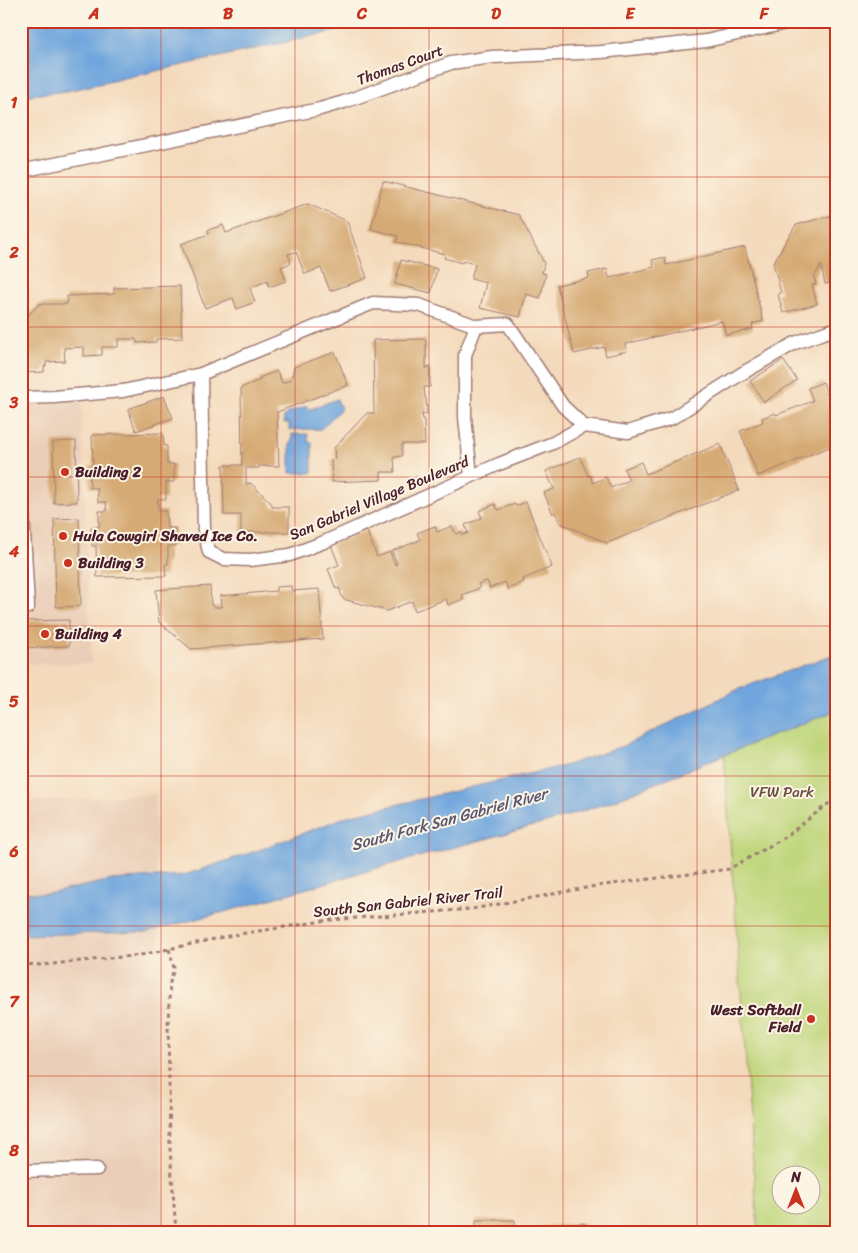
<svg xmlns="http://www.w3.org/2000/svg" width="858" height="1253" font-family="Sriracha,sans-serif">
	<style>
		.built { fill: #eaceb7 }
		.green { fill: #bfd67b; stroke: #847a53; fill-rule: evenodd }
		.water { fill: #6fa6dd; stroke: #5c6284 }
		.building { fill: #d6aa74 }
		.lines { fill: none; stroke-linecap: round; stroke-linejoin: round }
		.lane-casing { stroke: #9f7c74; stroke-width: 15 }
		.path { stroke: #9f7c74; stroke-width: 3; stroke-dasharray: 4 4; stroke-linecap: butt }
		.lane { stroke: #fff; stroke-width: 12 }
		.grid { fill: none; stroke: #c8321e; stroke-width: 1; stroke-opacity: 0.55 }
		.poi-dot { fill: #c8321e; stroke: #fcf5e5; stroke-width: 2 }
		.labels { text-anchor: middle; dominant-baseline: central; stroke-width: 4; stroke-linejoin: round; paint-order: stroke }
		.street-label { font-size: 15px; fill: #4a1f2b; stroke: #fcf5e5 }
		.poi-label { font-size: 15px; font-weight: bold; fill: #4a1f2b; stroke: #fcf5e5; text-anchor: start }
		.park-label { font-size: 15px; fill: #674d3f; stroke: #fcf5e5 }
		.water-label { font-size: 16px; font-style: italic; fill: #595572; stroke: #fcf5e5 }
		.neatline { fill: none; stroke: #c8321e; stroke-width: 2 }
		.grid-label { font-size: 16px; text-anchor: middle; font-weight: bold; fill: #c8321e }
	</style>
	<rect width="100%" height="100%" fill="#fcf5e5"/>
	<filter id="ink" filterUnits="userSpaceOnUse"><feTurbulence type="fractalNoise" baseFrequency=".02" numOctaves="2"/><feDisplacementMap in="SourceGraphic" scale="10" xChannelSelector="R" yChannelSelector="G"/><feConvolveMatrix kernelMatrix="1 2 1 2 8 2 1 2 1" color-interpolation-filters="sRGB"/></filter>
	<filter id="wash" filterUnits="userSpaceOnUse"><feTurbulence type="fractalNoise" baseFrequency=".0096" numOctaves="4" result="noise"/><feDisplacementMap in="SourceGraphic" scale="20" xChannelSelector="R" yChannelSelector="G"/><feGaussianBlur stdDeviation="1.12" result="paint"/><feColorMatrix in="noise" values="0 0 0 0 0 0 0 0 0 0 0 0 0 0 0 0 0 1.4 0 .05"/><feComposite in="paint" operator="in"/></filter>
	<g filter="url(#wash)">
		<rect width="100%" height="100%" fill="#f4dabc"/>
		<path class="built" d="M21 399 81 401 91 664H21Z
			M155 794 164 1232H21V802Z"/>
		<path class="green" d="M837 710V1232H758L724 755ZM780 1176H810V1206H780Z"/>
		<path class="water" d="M21 21H380L67 91 21 96Z
			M337 399 341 409 321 429 289 430V423H284V416L289 412 307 406 308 410Z
			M292 434H308V442H312V473H290V442L292 441Z
			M837 653V710L724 755 610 802 549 822 388 865 239 908 147 932 21 935V892L47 894 112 880 184 875 256 851 348 816 567 765 623 746 739 689Z"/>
		<g id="blocks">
			<path class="building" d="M383 181 519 215 544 263 542 273 546 274 540 298 526 294 520 317 480 308 486 283 471 279 475 264 463 261 462 263 444 258 445 254 396 242 398 236 371 229Z
				M308 204 347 221 367 278 330 291 321 268 305 274 296 252 288 254 291 263 281 267 286 281 269 287 267 281 250 288 255 302 237 309 233 298 205 308 181 244 209 234 208 230 223 225 226 233Z
				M837 214V281L825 284 821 265 814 277 816 284 812 285 817 304 783 313 778 294 781 293 773 263 796 225Z
				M745 247 763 321 752 324 753 329 726 335 722 321 625 344 627 351 606 356 604 347 574 354 557 285 589 278 588 273 607 269 609 278 654 267 652 260 665 257 666 265Z
				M401 260 437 269 431 293 395 284Z
				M180 286 182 338 156 339V342L137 343 136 339H118V347H102V355L84 356V347L64 348 65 361 46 362V366H44V372L23 373V367H21V323L39 304H67V296L114 294V288Z
				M426 339V368L430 367V387H424L425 398H426L427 414H422L423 420H424L425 444H402V456L394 457 395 472H381V480L332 482 331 460 335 459 334 448 367 413H374L373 340Z
				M335 352 348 385 277 412 279 466H259V468H246V484L251 483 272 504V507H289V532H241V515H224L223 465H242L241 388 260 380 259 378 277 371 282 383 291 380 294 367Z
				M783 360 797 380 764 402 750 381Z
				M823 382 827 394 837 391V444L758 476 740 431 763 422 762 418 775 413 776 415 813 401 808 388Z
				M164 396 173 418 136 431 128 409Z
				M163 433 164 446H167V464H174V482H166V499H158V511H166L167 528H175L176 546H168V564H165L166 576 97 577 96 546H92L91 527H99V511H107L106 502H98L97 488H90L89 466H93L92 435Z
				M76 441 77 502 54 503 53 442Z
				M720 444 739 490 607 543 560 523 555 512 553 514 544 493 554 489 546 471 580 457 588 476 590 475 593 483 606 477 611 488 629 480 624 469 641 462 646 474Z
				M526 502 552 567 523 579 524 582 508 589 505 582 490 588 487 581 478 584 480 588 462 595 464 599 448 605 446 599 415 611 412 601 387 611 343 599 339 588 336 589 328 569 339 565 331 545 367 531 377 557 390 552 395 565 397 564 392 551 420 540 417 533 435 526 437 532 452 526 456 534 461 532 462 535 468 533 465 525 482 518 479 511 495 504 498 510 515 504 516 506Z
				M79 518 81 606 56 607 54 519Z
				M210 586 211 605 214 607H221L220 596 276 591V587L291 586 292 591 319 589 323 639 191 649 159 622 156 590Z
				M69 620V646L21 648V621Z
				M476 1220H515V1232H476Z
				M585 1223V1232H539L538 1227Z
				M325 1229H354V1232H325Z"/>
		</g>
	</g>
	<g filter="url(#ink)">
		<use href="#blocks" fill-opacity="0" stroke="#9f7c74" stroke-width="1"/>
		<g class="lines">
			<defs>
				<path id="lane" d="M21 171 320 109 344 102 451 63 492 57 601 52 706 41 795 21
					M201 374 204 530 209 552 223 559 250 560 290 555 324 542 499 464 553 443 584 426
					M21 398 54 397 123 391 201 374 373 303 419 305 476 326 508 324 563 406 584 426 628 432 672 418 741 374 795 343 837 328
					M471 476 465 417V355L476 326
					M21 513H23L28 607 21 608
					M21 1171 97 1169"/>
			</defs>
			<use href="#lane" class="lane-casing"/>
			<path class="path" d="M169 949 174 968 170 982 168 1022 170 1149 176 1232
				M21 964 42 965 141 955 233 935 330 920 472 909 596 886 729 869 784 838 837 797"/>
			<use href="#lane" class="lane"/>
		</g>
	</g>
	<path class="grid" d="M161 21V1232M295 21V1232M429 21V1232M563 21V1232M697 21V1232M21 177H837M21 327H837M21 477H837M21 626H837M21 776H837M21 926H837M21 1076H837"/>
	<g class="poi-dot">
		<circle cx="65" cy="472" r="5"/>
		<circle cx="63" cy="536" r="5"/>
		<circle cx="68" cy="563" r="5"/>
		<circle cx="45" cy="634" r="5"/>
		<circle cx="811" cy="1019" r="5"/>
	</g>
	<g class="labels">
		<g class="street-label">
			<text transform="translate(400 65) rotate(-20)">Thomas Court</text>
			<text transform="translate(379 498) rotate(-23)">San Gabriel Village Boulevard</text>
			<text transform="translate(408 902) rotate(-6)">South San Gabriel River Trail</text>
		</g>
		<g class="poi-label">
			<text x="75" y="472">Building 2</text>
			<text x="73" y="536">Hula Cowgirl Shaved Ice Co.</text>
			<text x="78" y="563">Building 3</text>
			<text x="55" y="634">Building 4</text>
			<text x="801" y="1010" text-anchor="end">West Softball<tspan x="801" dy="17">Field</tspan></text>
		</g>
		<g class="park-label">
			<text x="782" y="792">VFW Park</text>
		</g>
		<g class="water-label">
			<text transform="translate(449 819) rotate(-15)">South Fork San Gabriel River</text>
		</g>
	</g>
	<rect width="858" height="1253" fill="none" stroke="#fcf5e5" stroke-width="55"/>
	<g transform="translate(796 1190)"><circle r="24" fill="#fcf5e5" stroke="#b59f9b"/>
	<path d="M0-4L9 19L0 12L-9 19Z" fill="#c8321e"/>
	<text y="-8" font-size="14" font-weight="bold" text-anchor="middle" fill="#4a1f2b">N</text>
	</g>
	<rect x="28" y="28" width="802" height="1198" class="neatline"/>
	<g class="grid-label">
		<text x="94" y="19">A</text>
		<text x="228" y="19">B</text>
		<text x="362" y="19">C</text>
		<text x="496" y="19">D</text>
		<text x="630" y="19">E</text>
		<text x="764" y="19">F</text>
		<text x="14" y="108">1</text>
		<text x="14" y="258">2</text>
		<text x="14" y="408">3</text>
		<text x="14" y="557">4</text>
		<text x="14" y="707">5</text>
		<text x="14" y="857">6</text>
		<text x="14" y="1007">7</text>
		<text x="14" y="1156">8</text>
	</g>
</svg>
